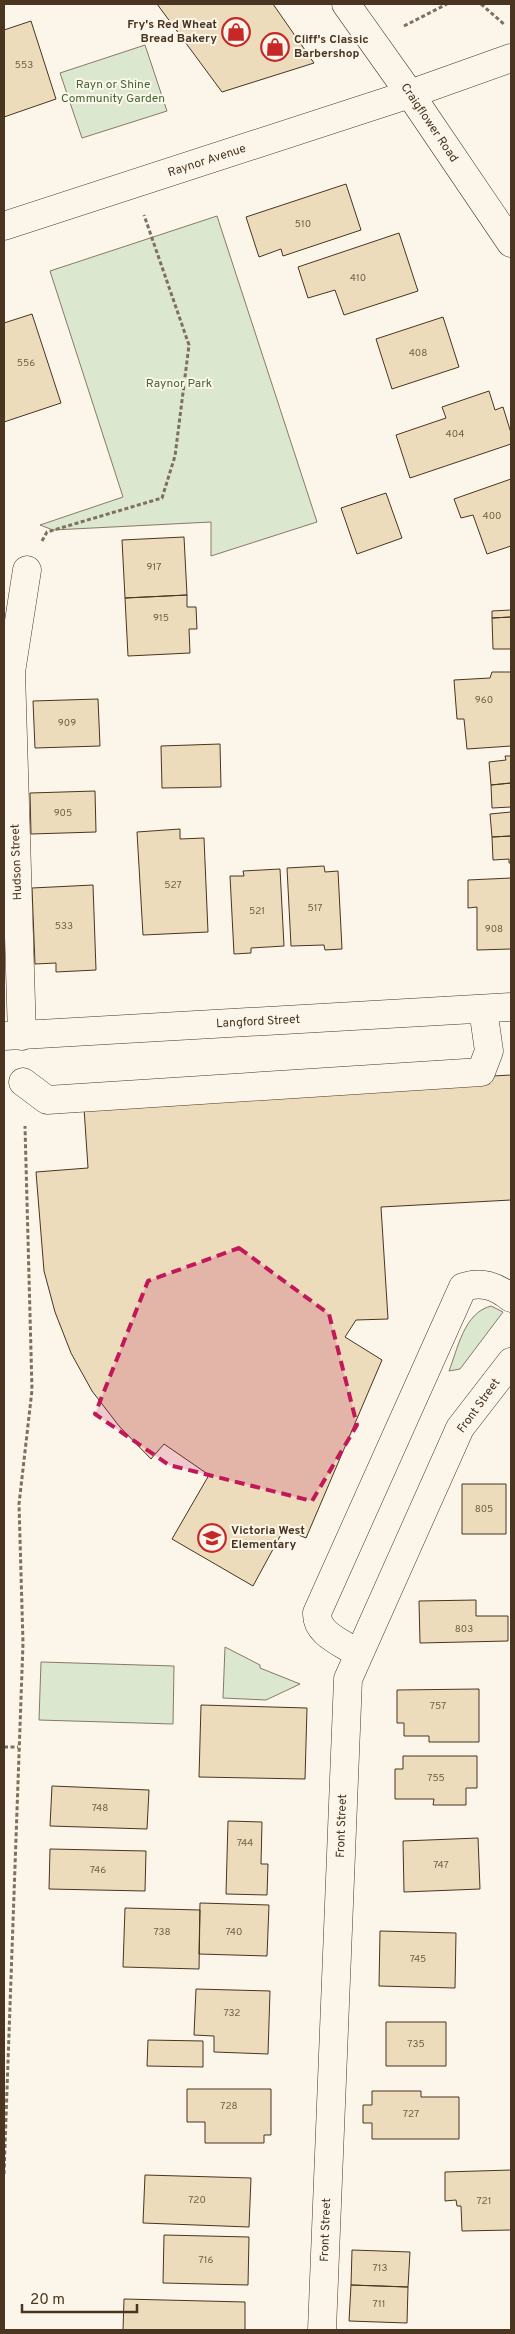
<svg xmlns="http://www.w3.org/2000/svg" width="515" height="2334" font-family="Overpass,sans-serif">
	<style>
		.green { fill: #dce7d0; stroke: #887966 }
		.building { fill: #ecdcbc; stroke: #4a3520 }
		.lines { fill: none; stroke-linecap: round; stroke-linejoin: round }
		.minor-casing { stroke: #4a3520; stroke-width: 29 }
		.major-casing { stroke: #4a3520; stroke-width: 29 }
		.path { stroke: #7f6f5c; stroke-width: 3; stroke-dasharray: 4 2.5; stroke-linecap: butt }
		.minor { stroke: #fbf6e9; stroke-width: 28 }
		.major { stroke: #fbf6e9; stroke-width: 28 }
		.marked { fill: #c2185b; fill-opacity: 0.2; stroke: #c2185b; stroke-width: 4; stroke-dasharray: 10 6; stroke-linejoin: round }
		.labels { text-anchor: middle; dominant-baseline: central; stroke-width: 4; stroke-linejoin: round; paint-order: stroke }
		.number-label { font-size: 10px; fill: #725f47 }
		.poi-label { font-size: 12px; font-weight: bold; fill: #4a3520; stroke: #fbf6e9; text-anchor: start }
		.park-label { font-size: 12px; fill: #436837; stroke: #fbf6e9 }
		.street-label { font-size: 12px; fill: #4a3520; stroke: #fbf6e9 }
	</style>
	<rect width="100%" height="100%" fill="#fbf6e9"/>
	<path class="green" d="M145 45 167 111 82 138 60 73Z
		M217 216 317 522 211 556V522L53 530 40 525 123 497 50 271Z
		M491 1306 503 1312 460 1369 449 1371C458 1348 464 1313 491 1306Z
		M225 1647 260 1665V1668L300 1684 266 1700 223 1698Z
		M41 1662 174 1666 173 1724 39 1720Z"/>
	<path class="building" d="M157 4H273L314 63 222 92Z
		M31 21 56 99 4 117V30Z
		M346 184 361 230 283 256 281 249 259 257 246 217Z
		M399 233 418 291 344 315 335 290 308 298 298 267Z
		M32 314 61 403 4 422V323Z
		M443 317 459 367 392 389 376 339Z
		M489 391 495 410 503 407 511 433V444L410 478 396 435 446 418 442 407Z
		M511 479V546L487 554 473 515 461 518 454 499Z
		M386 493 402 538 357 554 341 508Z
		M184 537 187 595 125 598 122 540Z
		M187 595V607H196L197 629H189L190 653 128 656 125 598Z
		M511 610V617L492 618V611Z
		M511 617V649H493L492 618Z
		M492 672H511V746L467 749 464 719H457L454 680 490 678Z
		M98 699 100 746 35 748 33 701Z
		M220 744 221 787 162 788 161 746Z
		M505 756H511V783L491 785 489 762 506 760Z
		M511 783V807L492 808 491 785Z
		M95 791 96 832 31 834 30 793Z
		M511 812V836L492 837 490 814Z
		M180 829V839L204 838 208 932 143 935 137 832Z
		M511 836V863H509V859L493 860 492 837Z
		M324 866 325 872 338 871 342 949 325 950 324 945 291 946 287 868Z
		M280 869 284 946 251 948V953L234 954 230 876H244L243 871Z
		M511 878V949L477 950V907L468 908V880Z
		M93 885 96 970 56 972V963L35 964 32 888Z
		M511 1075V1200L381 1207 388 1319 356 1320 345 1337 382 1360 306 1538 284 1529 253 1586 172 1539 209 1475 164 1444 151 1459 119 1426 92 1391 71 1353 55 1312 44 1271 36 1172 88 1168 84 1108 368 1083Z
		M462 1484H506V1534H462Z
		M476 1600V1616H508V1641L420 1643 419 1601Z
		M479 1689V1742H429V1736H404V1723H397V1690Z
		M201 1705 307 1708 305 1779 199 1777Z
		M403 1756H477V1788H466V1805H433L434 1799H395V1769H403Z
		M52 1786 149 1790 147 1829 50 1826Z
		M228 1821 262 1822 261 1864H268L267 1895 226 1894Z
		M478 1838 480 1889 404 1892 403 1841Z
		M50 1849 146 1851 145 1891 49 1889Z
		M200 1903 269 1905 267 1956 199 1954Z
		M125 1908 200 1910 199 1969 123 1967Z
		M380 1931 456 1933 455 1988 379 1986Z
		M196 1989 270 1991 268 2054 214 2052V2036L194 2035Z
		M386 2022H446V2066H386Z
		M148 2040 203 2041V2067L147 2066Z
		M187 2089H271V2135H264V2143H205V2122H187Z
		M372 2091H421V2097H459V2139H372V2123H363V2105H372Z
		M511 2170V2230L462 2231 461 2206H457L456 2200 445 2201V2172Z
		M145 2175 251 2178 249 2227 143 2223Z
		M164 2235 249 2237 248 2285 163 2283Z
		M352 2250 410 2252 408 2287 351 2285Z
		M351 2285 408 2287 407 2323 349 2321Z
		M124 2299 245 2302V2330H123Z"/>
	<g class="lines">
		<defs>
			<path id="minor" d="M4 226 410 94 511 58
				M4 1036 511 1007
				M22 1036 11 672 27 570
				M23 1082 47 1100 481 1072 489 1051 483 1009
				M359 1654C343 1643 316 1634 317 1613L463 1287C482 1281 496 1286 511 1298
				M322 2330 348 1679 460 1428 511 1362"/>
			<path id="major" d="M346 4 410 94 511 243"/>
		</defs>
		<use href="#minor" class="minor-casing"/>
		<use href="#major" class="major-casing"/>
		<path class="path" d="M481 4 505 25
			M404 26 447 4
			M42 541 47 532 162 498 175 456 189 345 144 215
			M4 1747H18
			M4 2174 23 1643 19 1504 32 1390 25 1126"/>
		<use href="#minor" class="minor"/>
		<use href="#major" class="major"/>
	</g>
	<path class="marked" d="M239 1248 329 1314 357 1425 312 1501 169 1465 95 1414 148 1281Z"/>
	<defs>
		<symbol id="shop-ring" viewBox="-11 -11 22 22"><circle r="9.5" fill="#fbf6e9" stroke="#c62828" stroke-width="1.5"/><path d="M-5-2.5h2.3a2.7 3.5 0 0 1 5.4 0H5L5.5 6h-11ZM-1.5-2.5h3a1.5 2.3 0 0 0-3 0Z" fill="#c62828"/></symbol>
		<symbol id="school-ring" viewBox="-11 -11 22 22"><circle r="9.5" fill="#fbf6e9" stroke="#c62828" stroke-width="1.5"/><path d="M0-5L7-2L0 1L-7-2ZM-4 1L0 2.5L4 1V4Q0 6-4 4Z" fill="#c62828"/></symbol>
	</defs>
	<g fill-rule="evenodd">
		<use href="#shop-ring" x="220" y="16" width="32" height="32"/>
		<use href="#shop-ring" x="259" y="31" width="32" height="32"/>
		<use href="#school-ring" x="196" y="1522" width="32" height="32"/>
	</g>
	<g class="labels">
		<g class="number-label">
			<text x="24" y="65">553</text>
			<text x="303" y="224">510</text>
			<text x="358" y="278">410</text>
			<text x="418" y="353">408</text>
			<text x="26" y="363">556</text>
			<text x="455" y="434">404</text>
			<text x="492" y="516">400</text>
			<text x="154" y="567">917</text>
			<text x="161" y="618">915</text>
			<text x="484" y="700">960</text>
			<text x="67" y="723">909</text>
			<text x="63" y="813">905</text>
			<text x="173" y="885">527</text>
			<text x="315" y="908">517</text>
			<text x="257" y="911">521</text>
			<text x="64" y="926">533</text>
			<text x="494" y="929">908</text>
			<text x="484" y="1509">805</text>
			<text x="464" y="1629">803</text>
			<text x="438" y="1706">757</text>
			<text x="436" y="1778">755</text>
			<text x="100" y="1808">748</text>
			<text x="245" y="1843">744</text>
			<text x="441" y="1865">747</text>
			<text x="98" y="1870">746</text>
			<text x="162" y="1932">738</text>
			<text x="234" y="1932">740</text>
			<text x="418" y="1959">745</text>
			<text x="232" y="2013">732</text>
			<text x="416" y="2044">735</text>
			<text x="229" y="2106">728</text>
			<text x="411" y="2114">727</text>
			<text x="197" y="2200">720</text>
			<text x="484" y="2201">721</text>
			<text x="206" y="2260">716</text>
			<text x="380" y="2268">713</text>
			<text x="379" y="2304">711</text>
		</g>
		<g class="poi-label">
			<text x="217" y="25" text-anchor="end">Fry's Red Wheat<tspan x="217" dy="14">Bread Bakery</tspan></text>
			<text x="294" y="40">Cliff's Classic<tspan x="294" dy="14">Barbershop</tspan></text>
			<text x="231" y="1531">Victoria West<tspan x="231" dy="14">Elementary</tspan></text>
		</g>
		<g class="park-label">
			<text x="113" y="85">Rayn or Shine<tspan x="113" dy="14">Community Garden</tspan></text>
			<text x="179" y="384">Raynor Park</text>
		</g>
		<g class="street-label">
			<text transform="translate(429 123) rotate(56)">Craigflower Road</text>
			<text transform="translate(207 161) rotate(-18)">Raynor Avenue</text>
			<text transform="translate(17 862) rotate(-92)">Hudson Street</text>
			<text transform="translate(258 1022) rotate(-3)">Langford Street</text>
			<text transform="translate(479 1406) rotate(-54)">Front Street</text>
			<text transform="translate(342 1826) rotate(-88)">Front Street</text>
			<text transform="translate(326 2230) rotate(-88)">Front Street</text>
		</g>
	</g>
	<rect width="515" height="2334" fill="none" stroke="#4a3520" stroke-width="10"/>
	<path d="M22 2304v8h115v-8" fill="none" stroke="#4a3520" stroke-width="2.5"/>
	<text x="30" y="2304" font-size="15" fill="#4a3520" stroke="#fbf6e9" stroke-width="4" paint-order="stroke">20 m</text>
</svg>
